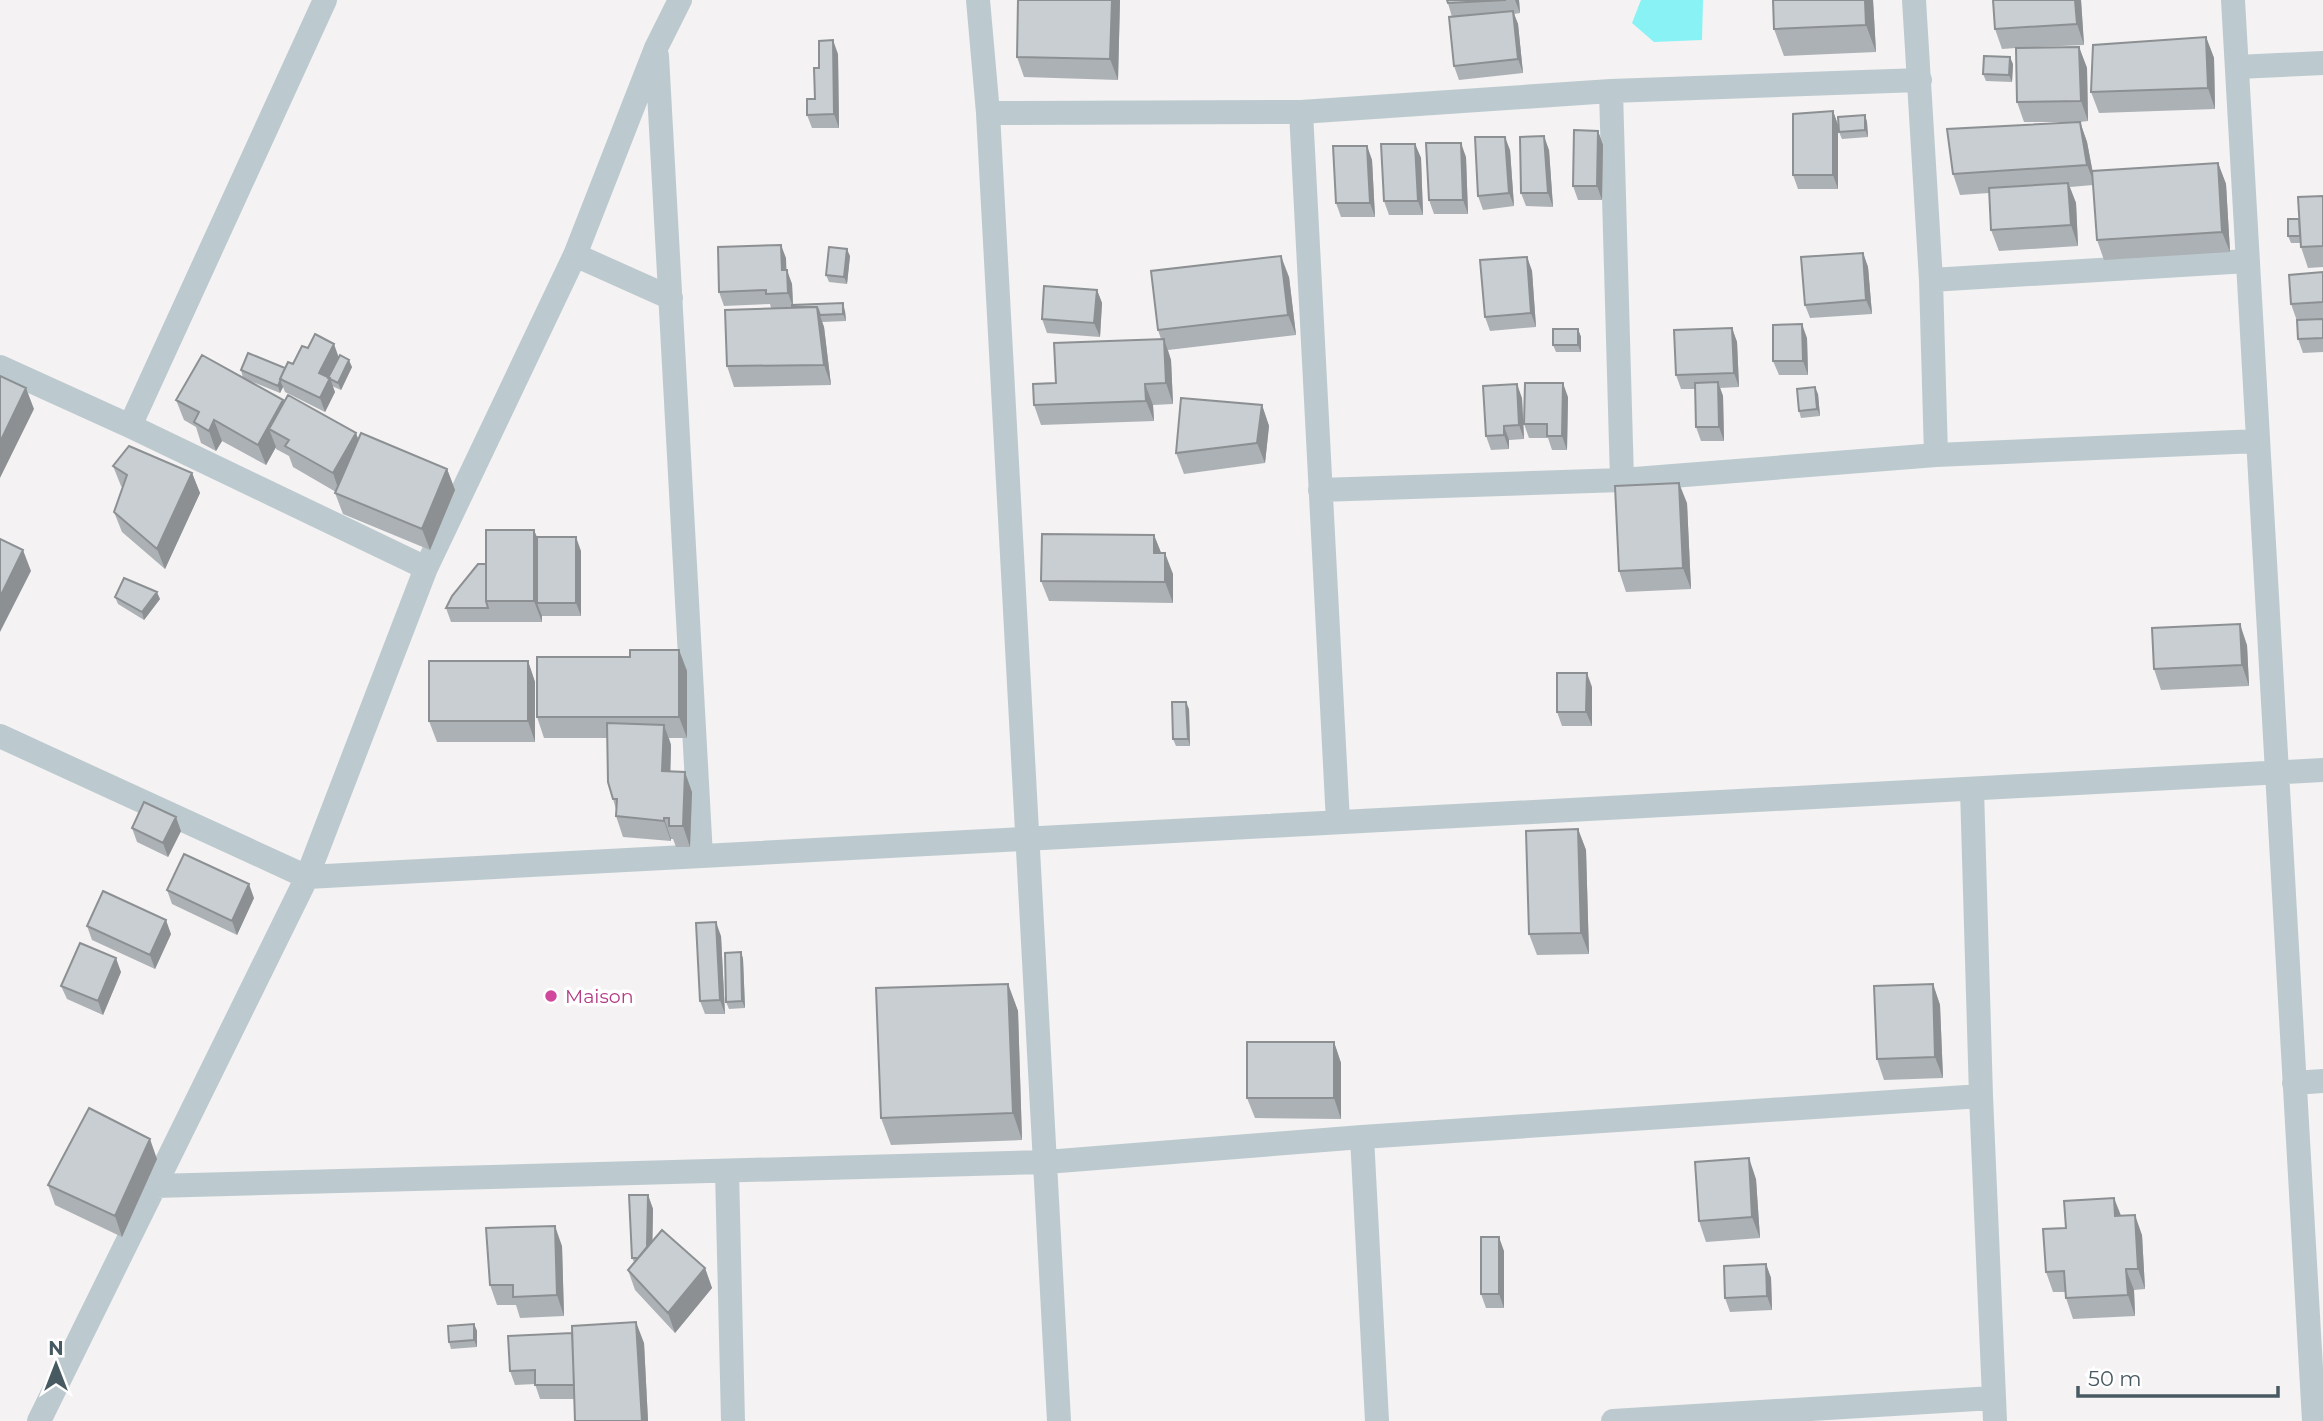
<svg xmlns="http://www.w3.org/2000/svg" width="2323" height="1421" font-family="Montserrat,sans-serif">
	<style>
		.water { fill: #88f2f4 }
		.lines { fill: none; stroke-linecap: round; stroke-linejoin: round }
		.street { stroke: #bccacf; stroke-width: 24 }
		.wall { fill: #acb1b5 }
		.shaded-wall { fill: #8c9093 }
		.building { fill: #c8ced2; stroke: #8c9093; stroke-width: 2 }
		.hotel-dot { fill: #d1479c; stroke: #fff; stroke-width: 2.5 }
		.labels { text-anchor: middle; dominant-baseline: central; stroke-width: 7; stroke-linejoin: round; paint-order: stroke }
		.hotel-label { font-size: 19px; fill: #b23c85; stroke: #fff; text-anchor: start }
	</style>
	<rect width="100%" height="100%" fill="#f4f2f2"/>
	<path class="water" d="M1641 0H1703L1702 40 1654 42 1632 23Z"/>
	<g class="lines">
		<path class="street" d="M978 0 988 113 1059 1421
			M1914 0 1931 280 1936 455
			M2233 0 2314 1421
			M657 56 701 856
			M2237 67 2323 63
			M1611 91 1622 480
			M1301 112 1338 822
			M988 113 1301 112 1611 91 1920 80
			M575 255 671 298
			M1931 280 2248 261
			M0 367 130 426 426 568
			M130 426 325 0
			M1320 490 1622 480 1936 455 2258 441
			M0 736 307 877 2323 770
			M1972 789 1981 1096 1995 1421
			M2294 1083 2323 1081
			M1362 1137 1377 1421
			M727 1171 733 1421
			M155 1186 1046 1162 1362 1137 1981 1096
			M39 1421 307 877 426 568 575 255 656 48 680 0
			M1613 1421 1993 1398"/>
	</g>
	<path class="wall" d="M1018 0H1120L1118 80 1024 77 1017 57Z
		M1447 0H1519L1520 13 1514 14 1518 24 1523 73 1459 80 1454 66 1452 17Z
		M1873 0 1876 52 1784 56 1774 29Z
		M1993 0H2081L2084 45 2017 48 2079 47 2087 68 2088 121 2080 122 2087 142 2093 173 2218 163 2226 184 2230 252 2104 260 2097 240 2093 185 2070 187 2076 203 2078 246 1999 251 1991 230 1989 193 1960 195 1953 174 2079 122H2024L2017 102 2016 48 2002 49 1995 29Z
		M2206 37 2214 58 2215 109 2099 113 2091 92Z
		M838 54 839 128H812L807 115 815 99 819 68Z
		M2013 64 2012 82 1986 81 1983 74Z
		M1833 111 1838 125V189H1798L1793 175Z
		M1865 115 1867 122 1868 137 1842 139 1839 132Z
		M1598 131 1603 145 1602 200H1578L1573 186Z
		M1415 144 1421 158 1423 215H1389L1384 201Z
		M1367 146 1372 160 1375 217H1341L1336 203Z
		M1510 150 1514 206 1483 210 1478 196Z
		M1549 150 1553 207 1526 206 1521 193Z
		M1466 157 1468 214H1434L1429 200Z
		M2323 196V267L2308 268 2301 247 2300 243H2291L2288 236Z
		M1863 253 1868 267 1872 314 1810 318 1805 305Z
		M850 256 847 284 829 282 826 275Z
		M1527 257 1532 271 1536 327 1490 331 1485 317Z
		M786 258V270L792 284 793 305 845 311 846 321 822 322 824 327 831 385 734 387 727 366 771 308 770 304 724 306 719 292Z
		M2323 272V352L2303 353 2298 339 2297 321 2291 304Z
		M1289 277 1296 335 1168 350 1171 360 1173 404 1153 405 1154 421 1041 425 1034 405 1056 383 1161 339 1158 330Z
		M1097 290 1102 303 1100 337 1047 333 1042 319Z
		M1732 328 1737 342 1739 387 1720 388 1723 396 1724 441H1701L1696 427 1695 389H1681L1676 375Z
		M1578 329 1581 337V352H1556L1553 345Z
		M1807 338 1808 375H1779L1773 361Z
		M308 348 339 357 352 367 341 390 332 386 335 392 325 412 285 392 283 387 280 393 243 378 241 370 285 368 293 364Z
		M1818 394 1820 416 1801 418 1799 411Z
		M1568 397 1567 450H1552L1548 438H1529L1524 424Z
		M1522 398 1524 439 1509 440V449L1491 450 1486 436Z
		M176 400H283L284 402 358 439 447 469 455 490 430 550 343 514 335 493 336 492 293 467 289 456 276 449V447L266 465 222 441 216 451 201 443 196 427 184 420Z
		M1262 405 1269 426 1265 463 1184 474 1176 453Z
		M113 466 192 473 200 493 165 569 122 532 114 512 123 488 121 486Z
		M1687 503 1691 589 1626 592 1619 571Z
		M534 530 537 537 581 551V616H542V622H451L446 608 486 564Z
		M1154 535 1161 553 1173 574V603L1049 601 1041 581Z
		M115 597 160 599 144 620 118 604Z
		M2247 645 2249 686 2161 690 2154 669Z
		M679 650 687 671V738H669L671 745 670 771 692 792 690 847H676L673 839H671V841L623 837 616 816V809L613 799 608 738H544L537 717 630 657Z
		M528 661 535 682V742H437L429 721Z
		M1592 687V726H1562L1557 712Z
		M1189 709 1190 746H1176L1173 739Z
		M132 828 181 831 168 857 137 842Z
		M1578 829 1586 850 1589 954 1537 955 1529 934Z
		M167 890 254 898 237 935 172 904Z
		M87 926 171 934 155 969 92 940Z
		M721 936 725 1014H705L700 1001Z
		M741 952 743 959 745 1008 729 1009 726 1002Z
		M121 972 103 1015 67 999 61 986Z
		M1008 984 1018 1011 1022 1140 891 1145 881 1118Z
		M1933 984 1940 1005 1943 1078 1884 1080 1877 1059Z
		M1334 1042 1341 1063V1119L1255 1118 1247 1098Z
		M157 1159 122 1237 55 1205 48 1185Z
		M1756 1179 1760 1238 1706 1242 1699 1221Z
		M648 1195 653 1209 652 1241 705 1268 712 1288 675 1333 635 1290 628 1270 634 1262 632 1258Z
		M2121 1216 2142 1235 2145 1289 2134 1290 2135 1316 2073 1319 2066 1298 2065 1292H2053L2046 1272 2066 1228Z
		M562 1246 564 1316 520 1318 516 1305H497L490 1285Z
		M1504 1251V1308H1486L1481 1294Z
		M1766 1264 1771 1278 1772 1310 1730 1312 1725 1298Z
		M474 1324 477 1331V1347L451 1349 449 1342Z
		M644 1343 648 1421H575L574 1399H540L535 1384 515 1385 510 1371Z"/>
	<path class="shaded-wall" d="M1112 0H1120L1118 80 1110 59Z
		M1515 0H1519L1520 13Z
		M1865 0H1873L1876 52 1866 25Z
		M2075 0H2081L2084 45 2077 24Z
		M1513 11 1518 24 1523 73 1518 59Z
		M2206 37 2214 58 2215 109 2208 88Z
		M833 40 838 54 839 128 834 114Z
		M2079 47 2087 68 2088 121 2081 101Z
		M2010 57 2013 64 2012 82 2009 75Z
		M1833 111 1838 125V189L1833 175Z
		M1865 115 1867 122 1868 137 1865 130Z
		M2080 122 2087 142 2095 185 2087 165Z
		M1598 131 1603 145 1602 200 1597 186Z
		M1544 136 1549 150 1553 207 1548 193Z
		M1505 137 1510 150 1514 206 1509 193Z
		M1461 143 1466 157 1468 214 1463 200Z
		M1415 144 1421 158 1423 215 1418 201Z
		M1367 146 1372 160 1375 217 1370 203Z
		M2218 163 2226 184 2230 252 2222 232Z
		M2068 183 2076 203 2078 246 2071 225Z
		M781 245 786 258 787 284 782 270Z
		M847 249 850 256 847 284 844 277Z
		M1863 253 1868 267 1872 314 1866 300Z
		M1281 256 1289 277 1296 335 1288 315Z
		M1527 257 1532 271 1536 327 1531 313Z
		M787 270 792 284 793 307 788 293Z
		M1097 290 1102 303 1100 337 1094 323Z
		M843 303 845 311 846 321 843 314Z
		M817 307 824 327 831 385 824 365Z
		M1802 324 1807 338 1808 375 1803 361Z
		M1732 328 1737 342 1739 387 1734 373Z
		M1578 329 1581 337V352L1578 345Z
		M1164 339 1171 360 1173 404 1166 383Z
		M334 344 339 358 324 387 319 373Z
		M349 360 352 367 341 390 338 383Z
		M330 378 335 392 325 412 320 398Z
		M280 380 283 387 280 393 278 386Z
		M1718 382 1723 396 1724 441 1719 427Z
		M1563 383 1568 397 1567 450 1562 436Z
		M1145 384 1153 405 1154 421 1146 401Z
		M1517 384 1522 398 1524 439 1519 425Z
		M1815 387 1818 394 1820 416 1817 409Z
		M26 388 34 409 0 478V442Z
		M283 400 291 420 269 429 276 447 266 465 258 445Z
		M1262 405 1269 426 1265 463 1257 443Z
		M214 420 222 441 216 451 209 431Z
		M1504 426 1509 440V449L1504 435Z
		M356 433 364 454 340 494 333 473Z
		M447 469 455 490 430 550 422 529Z
		M192 473 200 493 165 569 157 549Z
		M1679 483 1687 503 1691 589 1683 568Z
		M534 530 542 551 537 603 542 616V622L534 601Z
		M1154 535 1162 555 1154 553Z
		M576 537 581 551V616L576 603Z
		M23 550 31 571 0 632V597Z
		M1165 553 1173 574V603L1165 582Z
		M157 592 160 599 144 620 142 612Z
		M2240 624 2247 645 2249 686 2242 665Z
		M679 650 687 671V738L679 717Z
		M528 661 535 682V742L528 721Z
		M1587 673 1592 687V726L1586 712Z
		M1186 702 1189 709 1190 746 1188 739Z
		M664 725 671 745 670 791 662 771Z
		M685 772 692 792 690 847 683 826Z
		M176 817 181 831 168 857 163 843Z
		M664 818 671 839V841L664 821Z
		M1578 829 1586 850 1589 954 1581 933Z
		M249 884 254 898 237 935 232 921Z
		M166 920 171 934 155 969 150 955Z
		M716 922 721 936 725 1014 720 1000Z
		M741 952 743 959 745 1008 742 1001Z
		M116 958 121 972 103 1015 98 1001Z
		M1008 984 1018 1011 1022 1140 1013 1113Z
		M1933 984 1940 1005 1943 1078 1935 1057Z
		M1334 1042 1341 1063V1119L1334 1098Z
		M150 1139 157 1159 122 1237 115 1216Z
		M1749 1158 1756 1179 1760 1238 1752 1217Z
		M648 1195 653 1209 652 1271 647 1257Z
		M2114 1198 2122 1218 2115 1216Z
		M2135 1215 2142 1235 2145 1289 2138 1269Z
		M555 1226 562 1246 564 1316 557 1295Z
		M1499 1237 1504 1251V1308L1499 1294Z
		M1766 1264 1771 1278 1772 1310 1767 1296Z
		M705 1268 712 1288 675 1333 668 1313Z
		M2126 1269 2134 1290 2135 1316 2128 1295Z
		M636 1322 644 1343 648 1421H642Z
		M474 1324 477 1331V1347L474 1340Z"/>
	<path class="building" d="M1018 0H1112L1110 59 1017 57Z
		M1447 0H1506L1448 3Z
		M1773 0H1865L1866 25 1774 29Z
		M1993 0H2075L2077 24 1995 29Z
		M1513 11 1518 59 1454 66 1449 17Z
		M2206 37 2208 88 2091 92 2093 45Z
		M833 40 834 114 807 115V99H815L814 68H819V41Z
		M2079 47 2081 101 2017 102 2016 48Z
		M1984 56 2010 57 2009 75 1983 74Z
		M1833 111V175H1793V114Z
		M1865 115V130L1839 132 1838 117Z
		M2080 122 2087 165 1953 174 1947 129Z
		M1574 130 1598 131 1597 186H1573Z
		M1544 136 1548 193H1521L1520 137Z
		M1475 137H1505L1509 193 1478 196Z
		M1426 143H1461L1463 200H1429Z
		M1381 144H1415L1418 201H1384Z
		M1333 146H1367L1370 203H1336Z
		M2218 163 2222 232 2097 240 2092 171Z
		M2068 183 2071 225 1991 230 1989 188Z
		M2323 196V246L2301 247 2298 197Z
		M2288 219H2299L2300 236H2288Z
		M781 245 782 270H787L788 293 766 294V290L719 292 718 247Z
		M829 247 847 249 844 277 826 275Z
		M1863 253 1866 300 1805 305 1801 257Z
		M1281 256 1288 315 1158 330 1151 271Z
		M1527 257 1531 313 1485 317 1480 260Z
		M2323 272V302L2291 304 2289 275Z
		M1044 286 1097 290 1094 323 1042 319Z
		M843 303V314L820 315 817 307H792V305Z
		M817 307 824 365 727 366 725 310Z
		M2323 319V338L2298 339 2297 320Z
		M1802 324 1803 361H1773V325Z
		M1732 328 1734 373 1676 375 1674 330Z
		M1553 329H1578V345H1553Z
		M315 334 334 344 319 373 330 378 320 398 280 379 288 362 293 364 302 346 308 348Z
		M1164 339 1166 383 1145 384 1146 401 1034 405 1033 384 1056 383 1054 343Z
		M248 353 285 368 280 379H281L278 386 241 370Z
		M202 355 283 400 258 445 214 420 209 431 194 422 199 412 176 400Z
		M340 355 349 360 338 383 328 378Z
		M0 376 26 388 0 442Z
		M1718 382 1719 427H1696L1695 383Z
		M1525 383H1563L1562 436H1547V424H1524Z
		M1517 384 1519 425 1504 426V435L1486 436 1483 386Z
		M1815 387 1817 409 1799 411 1797 389Z
		M288 395 356 433 333 473 285 446 289 440 269 429Z
		M1181 398 1262 405 1257 443 1176 453Z
		M361 433 447 469 422 529 335 493Z
		M129 446 192 473 157 549 114 512 127 475 113 466Z
		M1679 483 1683 568 1619 571 1615 486Z
		M486 530H534V601H486Z
		M1042 534 1154 535V553H1165V582L1041 581Z
		M537 537H576V603H537Z
		M0 539 23 550 0 597Z
		M478 564H486V601L488 608H446L452 596Z
		M124 578 157 592 142 612 115 597Z
		M2240 624 2242 665 2154 669 2152 628Z
		M630 650H679V717H537V657H630Z
		M429 661H528V721H429Z
		M1557 673H1587L1586 712H1557Z
		M1172 702H1186L1188 739H1173Z
		M607 723 664 725 662 771 685 772 683 826H669V818H664V821L616 816 617 799H613L608 782Z
		M144 802 176 817 163 843 132 828Z
		M1578 829 1581 933 1529 934 1526 831Z
		M184 854 249 884 232 921 167 890Z
		M103 891 166 920 150 955 87 926Z
		M716 922 720 1000 700 1001 696 923Z
		M80 943 116 958 98 1001 61 986Z
		M741 952 742 1001 726 1002 725 953Z
		M1008 984 1013 1113 881 1118 876 988Z
		M1933 984 1935 1057 1877 1059 1874 986Z
		M1247 1042H1334V1098H1247Z
		M89 1108 150 1139 115 1216 48 1185Z
		M1749 1158 1752 1217 1699 1221 1695 1162Z
		M629 1195H648L647 1247 638 1258H632Z
		M2114 1198 2115 1216 2135 1215 2138 1269H2126L2128 1295 2066 1298 2064 1271 2046 1272 2043 1229 2066 1228 2064 1201Z
		M555 1226 557 1295 513 1297V1285H490L486 1228Z
		M662 1230 705 1268 668 1313 628 1270Z
		M1481 1237H1499V1294H1481Z
		M1766 1264 1767 1296 1725 1298 1724 1266Z
		M636 1322 642 1421H575L572 1326Z
		M474 1324V1340L449 1342 448 1326Z
		M572 1333 574 1385H535V1370L510 1371 508 1336Z"/>
	<circle class="hotel-dot" cx="551" cy="996" r="7"/>
	<g class="labels">
		<g class="hotel-label">
			<text x="565" y="996">Maison</text>
		</g>
	</g>
	<g transform="translate(56 1365)" stroke="#ffffff" stroke-width="5" paint-order="stroke">
	<path d="M0-5L12 26L0 18L-12 26Z" fill="#485a61"/>
	<text y="-10" font-size="19" font-weight="bold" text-anchor="middle" fill="#485a61">N</text>
	</g>
	<path d="M2078 1386v10h200v-10" fill="none" stroke="#485a61" stroke-width="3.5"/>
	<text x="2088" y="1386" font-size="21" fill="#485a61" stroke="#ffffff" stroke-width="5" paint-order="stroke">50 m</text>
</svg>
